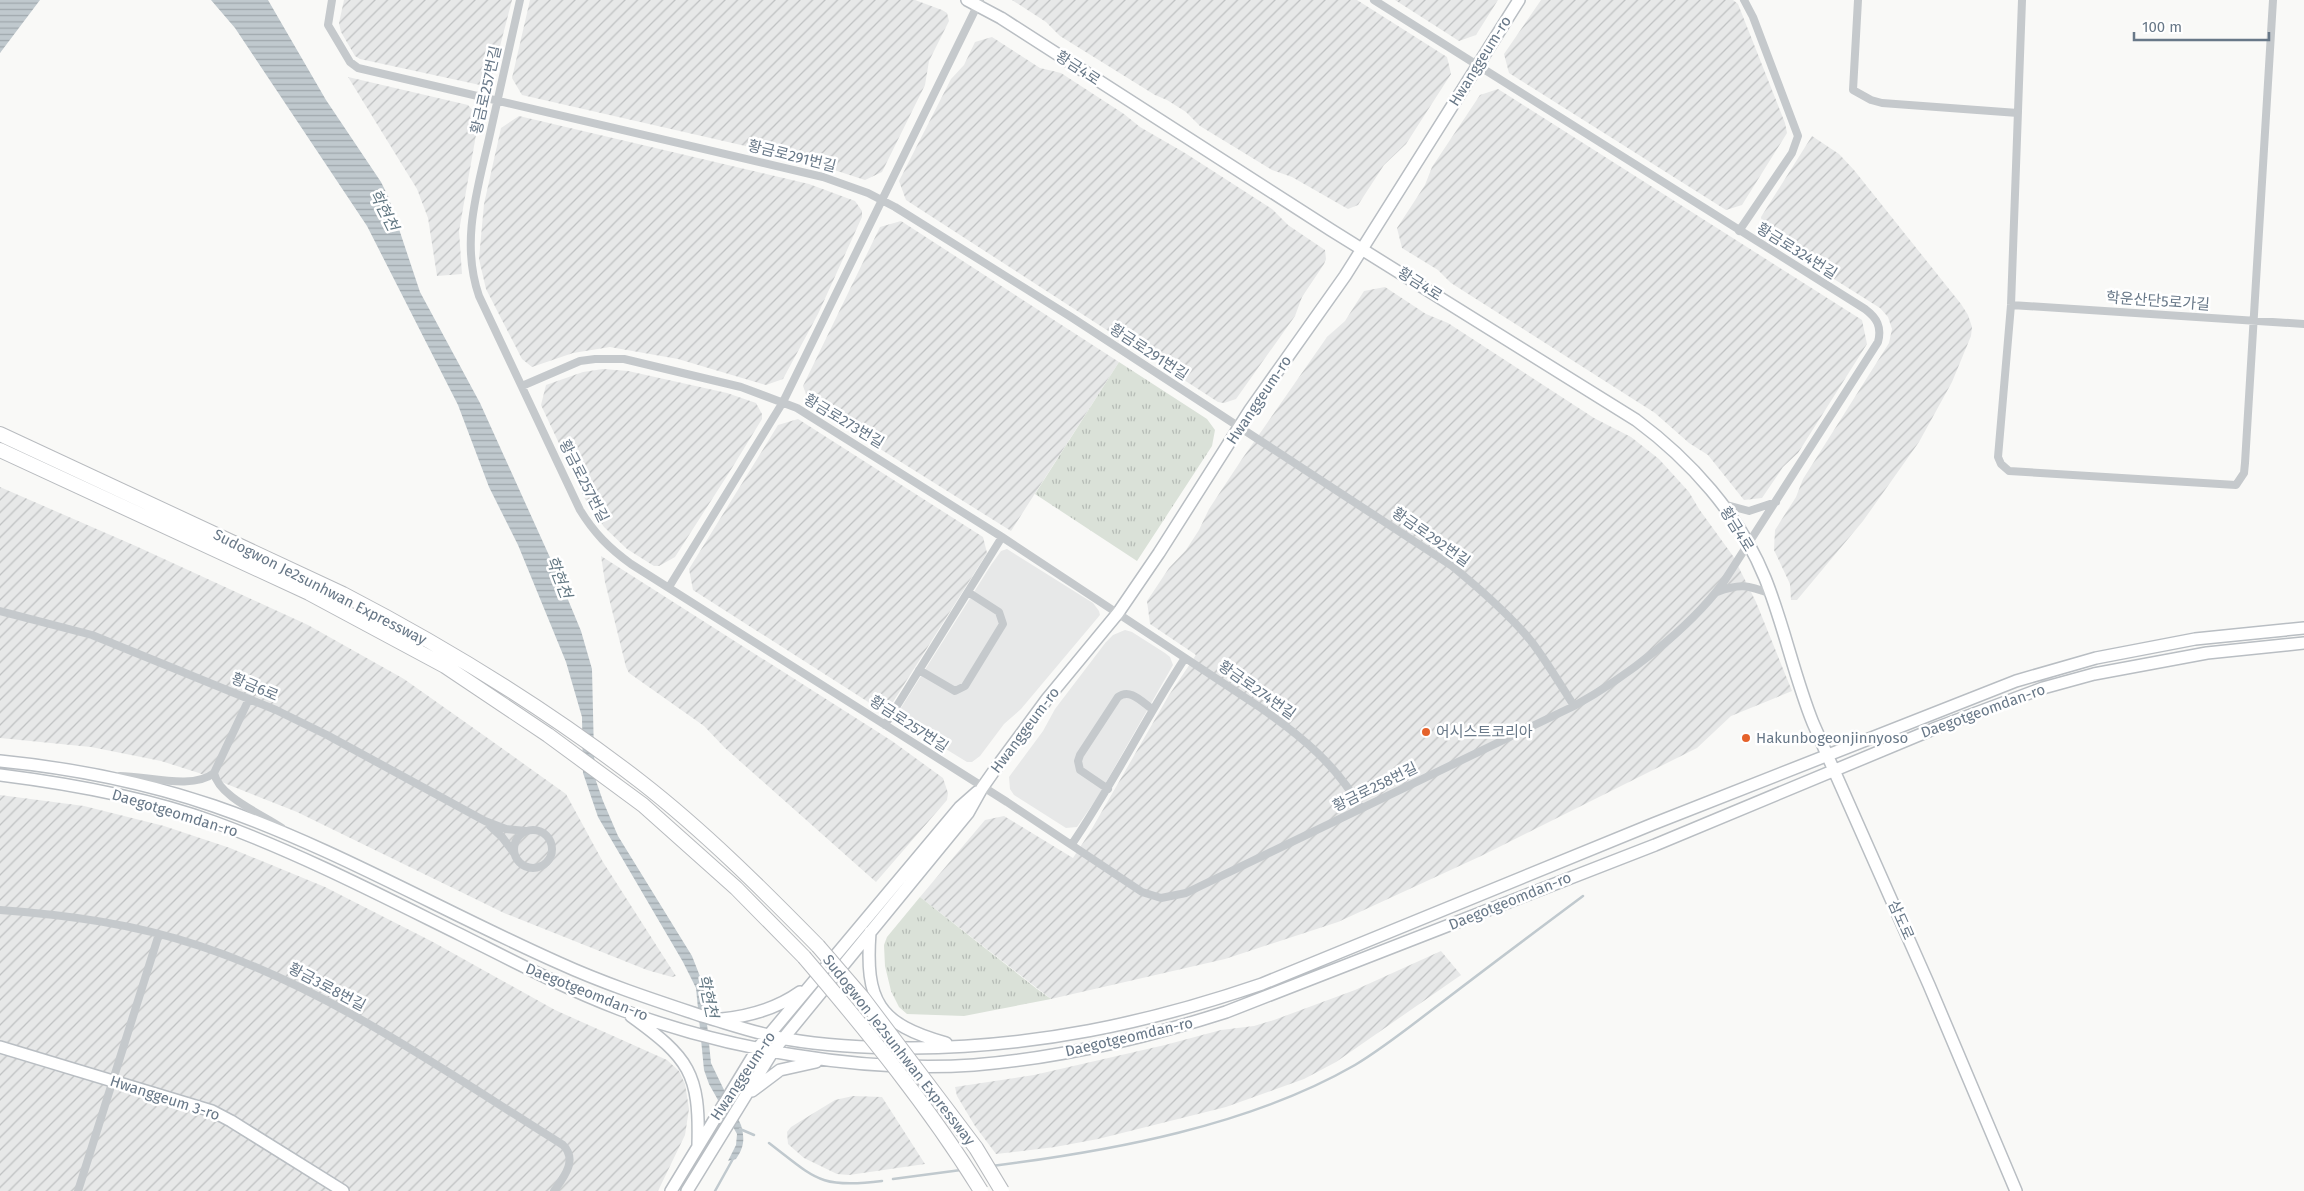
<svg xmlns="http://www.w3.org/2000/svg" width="2304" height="1191" font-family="'Fira Sans','Noto Sans KR',sans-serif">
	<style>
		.built { fill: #e7e8e8 }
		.industrial { fill: url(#industrial-furrows) }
		.park { fill: url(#park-tufts) }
		.water { fill: url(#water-rules) }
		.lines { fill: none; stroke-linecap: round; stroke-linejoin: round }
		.stream { stroke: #c0c9ce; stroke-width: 2.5 }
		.secondary-casing { stroke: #b9bec3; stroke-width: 14 }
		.highway-casing { stroke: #b8bbbf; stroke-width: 16 }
		.street { stroke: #c5c9cc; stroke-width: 8 }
		.secondary { stroke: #fff; stroke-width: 11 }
		.highway { stroke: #fff; stroke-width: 14 }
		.highway-bridge-casing { stroke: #b8bbbf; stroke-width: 16; stroke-linecap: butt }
		.highway-bridge { stroke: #fff; stroke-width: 14 }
		.poi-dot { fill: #e5622b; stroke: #fff; stroke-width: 2 }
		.labels { text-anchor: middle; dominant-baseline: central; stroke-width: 5; stroke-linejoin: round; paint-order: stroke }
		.street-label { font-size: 15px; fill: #687888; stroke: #fff }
		.poi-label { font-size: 15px; fill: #687888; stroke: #fff; text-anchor: start }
		.water-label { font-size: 16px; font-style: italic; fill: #637883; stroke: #fff }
	</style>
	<defs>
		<pattern id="industrial-furrows" width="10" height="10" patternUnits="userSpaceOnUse" patternTransform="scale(1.25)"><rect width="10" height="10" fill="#e7e8e8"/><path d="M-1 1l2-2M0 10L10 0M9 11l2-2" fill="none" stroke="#bfc1c2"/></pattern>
		<pattern id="park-tufts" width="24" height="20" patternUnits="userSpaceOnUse" patternTransform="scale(1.25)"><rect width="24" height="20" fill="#dae1d8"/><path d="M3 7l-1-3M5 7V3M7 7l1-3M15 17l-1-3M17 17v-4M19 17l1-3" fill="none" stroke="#b5bbb5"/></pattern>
		<pattern id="water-rules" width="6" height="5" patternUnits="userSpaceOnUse" patternTransform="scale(1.25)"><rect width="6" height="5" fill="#c0c9ce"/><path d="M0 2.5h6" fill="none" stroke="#a0a8ad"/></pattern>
	</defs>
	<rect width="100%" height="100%" fill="#f9f9f7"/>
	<path class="built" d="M1007 549 1093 603 1099 611 1100 615 1021 709 1004 724 980 756 972 762H967L905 724 901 720 899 711 991 565 1001 551Z
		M1125 630 1132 632 1165 653 1170 657 1173 665 1097 798 1077 827 1066 828 1014 795 1010 789 1009 777 1043 731 1055 709 1106 642 1113 635Z"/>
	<path class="industrial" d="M344 0H512L492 77 487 82 480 85 360 59 355 56 341 32 339 23Z
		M530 0H915L942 10 947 13 949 21 929 61 925 85 882 172 865 180 794 157 522 95 512 78Z
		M1012 0H1357L1447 57 1451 74 1406 144 1384 165 1358 205 1348 209 1292 177 1272 170 1200 126 1186 112 1167 100 1155 95 1060 36 1046 22Z
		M1395 0H1498L1476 35 1459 41Z
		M1541 0H1733L1738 4 1785 123 1787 133 1742 205 1726 210 1509 73 1504 54Z
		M992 37 1040 68 1061 73 1124 114 1140 127 1185 153 1272 209 1288 225 1325 250 1326 259 1324 264 1302 297 1295 316 1236 399 1224 403 1218 402 906 200 899 181 951 79 964 65 975 42Z
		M348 77 468 105 479 118 459 231 462 274 437 276 428 218 417 189Z
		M1498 89 1862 320 1867 344 1798 453 1783 467 1762 498 1744 500 1708 455 1689 443 1655 413 1451 283 1438 270 1402 248 1397 228 1425 185 1432 167 1480 95Z
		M519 116 809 184 855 201 862 211V217L818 314 783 379 766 385 678 359 610 347 573 353 532 367 522 359 486 289 479 259 484 204 501 128Z
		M1812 136 1839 154 1854 170 1961 304 1968 315 1972 327 1971 336 1952 382 1919 442 1863 521 1797 600H1791L1790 584 1774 550 1775 530 1796 497 1803 479 1889 343 1892 329 1888 317 1880 308 1764 235 1761 217Z
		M901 221 1119 362 1011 531 810 405 803 386 880 227Z
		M1385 287 1426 314 1448 323 1594 418 1631 437 1659 459 1689 492 1699 509 1733 556 1756 602 1792 691 1731 716 1697 748 1481 856 1338 922 1225 959 1051 999 920 897 985 820 1004 816 1073 858 1090 832 1169 695 1196 655 1150 624 1147 601 1169 568 1186 550 1199 530 1209 509 1242 459 1327 337 1345 321 1364 291Z
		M603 369 628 371 727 393 756 403 762 414V419L732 468 675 557 659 566H654L627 549 604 527 585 499 541 405 546 385 583 372Z
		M798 419 983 537 987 553 893 702 882 708 876 707 693 590 689 569 778 425Z
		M0 487 138 547 308 625 404 679 489 739 566 794 603 862 676 976 672 977 647 970 504 913 297 812 199 773 161 761 91 747 0 738Z
		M601 556 892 741 943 778 948 793 947 800 876 882 725 748 704 726 629 673 626 667 605 582Z
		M0 795 84 806 164 826 230 848 325 887 433 942 555 1010 667 1060 679 1071 685 1084 689 1109 685 1135 658 1191H0Z
		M1441 951 1461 975 1336 1062 1304 1079 1226 1107 1098 1139 1055 1147 996 1154 975 1126 957 1096 955 1087 1034 1075 1165 1045 1221 1030 1254 1026 1274 1020 1355 990Z
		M853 1096 882 1097 925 1164 849 1175 837 1174 804 1158 788 1144 787 1132 791 1127 835 1100Z"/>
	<path class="park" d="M1119 362 1207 419 1215 430 1212 446 1137 561 1035 494Z
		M920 897 1037 989 1051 999 964 1016 907 1014 899 1007 891 991 885 966 884 945 887 937Z"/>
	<path class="water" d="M0 0H40L0 53Z
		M211 0H268L326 100 381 182 388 196 420 292 480 403 557 573 581 631 592 669 594 755 596 781 603 801 618 836 692 956 703 984 711 1063 741 1125C745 1139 744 1147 736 1159L728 1161 736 1145 737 1134 709 1084 704 1070 696 988 683 962 598 817 583 773 582 717 566 662 518 545 489 487 458 405 367 226 235 28Z"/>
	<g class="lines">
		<path class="stream" d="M740 1129 754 1135
			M769 1143C816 1179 820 1189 882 1181
			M992 1166C1111 1151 1249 1126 1355 1065 1385 1047 1413 1024 1441 1003 1488 967 1536 931 1583 896
			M893 1179 961 1170
			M715 1191 734 1157"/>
		<defs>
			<path id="secondary" d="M967 0 1001 18 1331 230 1636 420C1690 460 1739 514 1765 578 1784 625 1794 676 1813 723L1929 985 2016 1191
				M0 761C72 768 146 783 214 806 333 847 444 912 559 963 605 984 654 1000 702 1016 730 1024 758 1034 786 1039 827 1046 870 1048 911 1048 1036 1047 1145 1024 1262 984L1653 824 2016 681 2096 658 2195 639 2304 628
				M0 775C72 784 145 797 214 822 299 853 380 895 461 935 513 961 564 988 619 1009 726 1049 859 1073 974 1065 1060 1058 1145 1038 1226 1012L1655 845 1936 728 2043 688 2094 674 2207 653 2304 643
				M870 932C865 1001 878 1024 946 1043
				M631 1016C689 1058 700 1073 698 1145
				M722 1019C751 1016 776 1009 800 992
				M0 1047 212 1111 231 1121 343 1191
				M752 1091 780 1070 816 1062
				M671 1191 758 1048 960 807 977 792
				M687 1191 773 1051 968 813 982 788 996 768 1047 699 1118 613 1159 553 1250 410 1345 276 1519 0"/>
			<path id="highway" d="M0 434 343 594C447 648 548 710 641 782 704 831 762 889 818 946
				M0 450 309 593 445 666 548 735 643 805 736 888 804 957"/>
		</defs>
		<use href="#secondary" class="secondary-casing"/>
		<use href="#highway" class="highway-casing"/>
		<path class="street" d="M332 0 328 25 350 62 358 68 823 177 868 193 895 207 1071 317 1452 566C1480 589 1508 613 1531 641 1547 662 1560 684 1574 706
			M520 0C510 45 500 89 490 134 478 188 460 241 479 296L580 510C594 533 609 548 631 564L1007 802 1142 892 1161 898 1186 893 1574 706C1625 678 1688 630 1723 583L1878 342C1882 327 1877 318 1865 309L1374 0
			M1858 0 1853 90 1871 100 1882 103 2018 113
			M2022 0 2011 305 1998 457 2001 464 2009 471 2236 485 2244 473 2245 463 2273 0
			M1739 231 1792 153 1798 136 1753 17 1744 0
			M2011 305 2304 324
			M522 386 580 361 595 359H624L741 387 797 408 1002 537 1261 708C1301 736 1338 766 1361 809
			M1723 504 1749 511 1776 502
			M669 587 783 402 980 0
			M1717 592C1740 583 1748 585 1771 594
			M0 611 92 635 276 710 327 735 485 821 506 829 526 831
			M919 670 955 691 965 686 1003 624 999 612 968 592
			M885 725 1002 537
			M214 773C219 797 262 814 282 828
			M120 776C147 776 193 790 214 773L249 699
			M1108 789 1080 770 1078 761 1080 755 1118 697C1130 688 1141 701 1152 709
			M490 826 502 837 514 853
			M514 849a19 19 0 1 1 38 0a19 19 0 1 1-38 0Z
			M1072 844C1113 784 1145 719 1185 658
			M0 910C68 915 135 924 200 946 332 990 446 1072 563 1145 578 1160 564 1177 554 1191
			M78 1191 159 934"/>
		<use href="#secondary" class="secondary"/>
		<use href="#highway" class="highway"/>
		<defs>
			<path id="highway-bridge" d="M818 946 862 997 976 1148 1002 1191
				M804 957C868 1032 930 1108 981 1191"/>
		</defs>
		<use href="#highway-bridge" class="highway-bridge-casing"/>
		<use href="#highway-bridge" class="highway-bridge"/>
	</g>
	<g class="poi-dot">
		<circle cx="1426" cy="732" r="5"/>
		<circle cx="1746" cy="738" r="5"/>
	</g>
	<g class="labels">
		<g class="street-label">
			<text transform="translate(1480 61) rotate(-58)">Hwanggeum-ro</text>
			<text transform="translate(1078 68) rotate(33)">황금4로</text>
			<text transform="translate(486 90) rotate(-77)">황금로257번길</text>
			<text transform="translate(792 156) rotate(14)">황금로291번길</text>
			<text transform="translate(1797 251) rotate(32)">황금로324번길</text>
			<text transform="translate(1420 284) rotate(32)">황금4로</text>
			<text transform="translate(2158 301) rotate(4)">학운산단5로가길</text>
			<text transform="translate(1149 352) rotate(33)">황금로291번길</text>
			<text transform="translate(1259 400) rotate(-56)">Hwanggeum-ro</text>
			<text transform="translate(844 421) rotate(31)">황금로273번길</text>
			<text transform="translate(584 481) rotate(63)">황금로257번길</text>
			<text transform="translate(1737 529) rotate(58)">황금4로</text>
			<text transform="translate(1431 537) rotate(35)">황금로292번길</text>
			<text transform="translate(320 587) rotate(27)">Sudogwon Je2sunhwan Expressway</text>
			<text transform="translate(255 687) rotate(23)">황금6로</text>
			<text transform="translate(1257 690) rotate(35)">황금로274번길</text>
			<text transform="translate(1983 711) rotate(-20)">Daegotgeomdan-ro</text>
			<text transform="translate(909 724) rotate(33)">황금로257번길</text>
			<text transform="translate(1025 730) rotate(-53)">Hwanggeum-ro</text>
			<text transform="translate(1375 787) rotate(-26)">황금로258번길</text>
			<text transform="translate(175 813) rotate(17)">Daegotgeomdan-ro</text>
			<text transform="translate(1510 901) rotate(-22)">Daegotgeomdan-ro</text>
			<text transform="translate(1901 920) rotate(66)">삼도로</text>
			<text transform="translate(327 987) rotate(28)">황금3로8번길</text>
			<text transform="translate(587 992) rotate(22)">Daegotgeomdan-ro</text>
			<text transform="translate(1129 1037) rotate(-13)">Daegotgeomdan-ro</text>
			<text transform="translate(899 1050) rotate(52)">Sudogwon Je2sunhwan Expressway</text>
			<text transform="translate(743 1076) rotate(-56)">Hwanggeum-ro</text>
			<text transform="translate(165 1098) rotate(18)">Hwanggeum 3-ro</text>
		</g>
		<g class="poi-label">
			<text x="1436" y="732">어시스트코리아</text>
			<text x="1756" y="738">Hakunbogeonjinnyoso</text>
		</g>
		<g class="water-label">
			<text transform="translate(384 210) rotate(63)">학현천</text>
			<text transform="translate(559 577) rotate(69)">학현천</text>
			<text transform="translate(708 996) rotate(78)">학현천</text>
		</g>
	</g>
	<path d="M2134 32v8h135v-8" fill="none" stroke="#687888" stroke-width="2.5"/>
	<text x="2142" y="32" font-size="15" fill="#687888" stroke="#ffffff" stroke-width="4" paint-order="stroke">100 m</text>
</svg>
